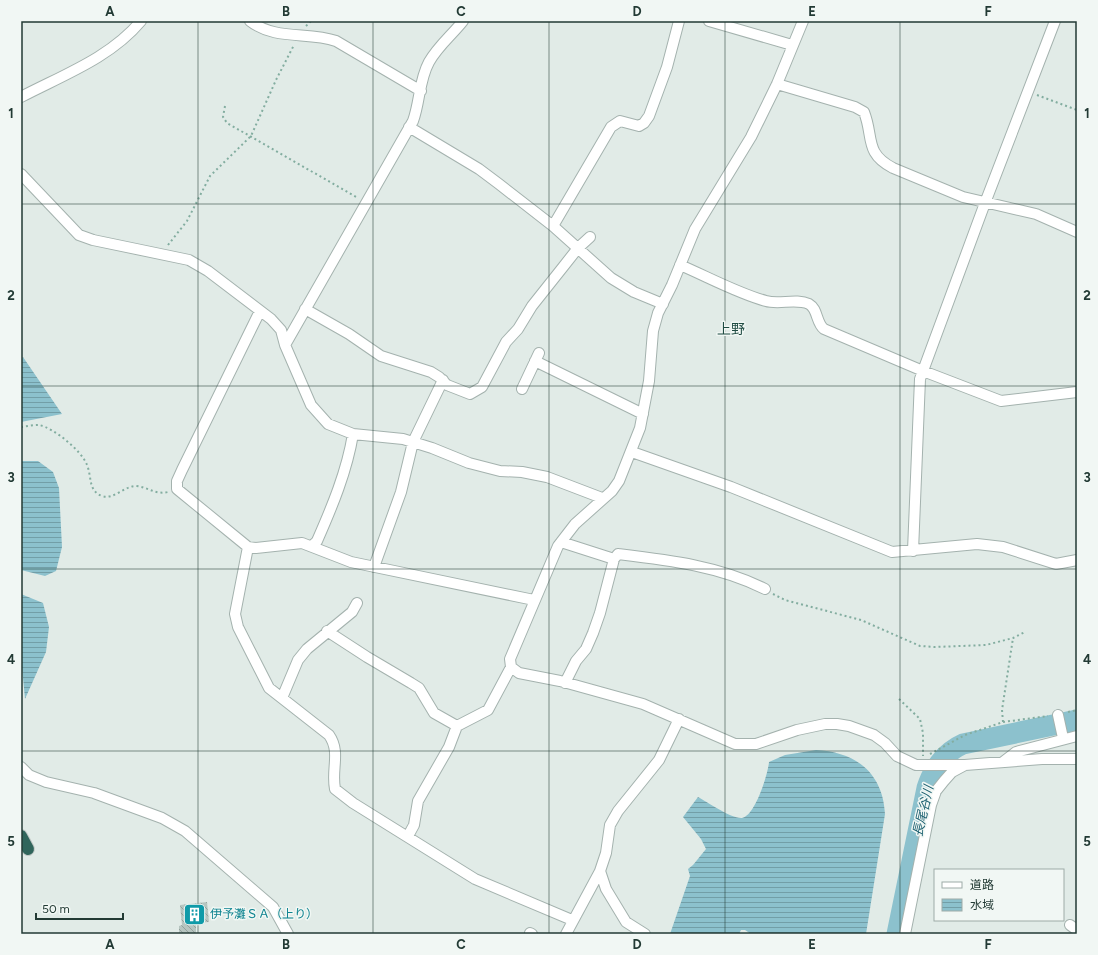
<svg xmlns="http://www.w3.org/2000/svg" width="1098" height="955" font-family="Figtree,'Noto Sans JP',sans-serif">
	<style>
		.water { fill: url(#water-rules) }
		.lines { fill: none; stroke-linecap: round; stroke-linejoin: round }
		.river { stroke: #8cc1cd; stroke-width: 21 }
		.building { fill: url(#building-back-hatch) }
		.minor-casing { stroke: #a4b2ae; stroke-width: 12 }
		.motorway-casing { stroke: #c1c8c6; stroke-width: 14 }
		.path { stroke: #83ada0; stroke-width: 2; stroke-dasharray: 2 3; stroke-linecap: butt }
		.minor { stroke: #fff; stroke-width: 10 }
		.motorway { stroke: #30655b; stroke-width: 12 }
		.grid { fill: none; stroke: #223a34; stroke-width: 1; stroke-opacity: 0.55 }
		.labels { text-anchor: middle; dominant-baseline: central; stroke-width: 3; stroke-linejoin: round; paint-order: stroke }
		.culture-label { font-size: 12px; fill: #0d838f; stroke: #f1f7f4; text-anchor: start }
		.water-label { font-size: 13px; font-style: italic; fill: #206373; stroke: #f1f7f4 }
		.quarter-label { font-size: 14px; fill: #1f4b42; stroke: #f1f7f4 }
		.neatline { fill: none; stroke: #223a34; stroke-width: 1.5 }
		.grid-label { font-size: 13px; text-anchor: middle; font-weight: bold; fill: #223a34 }
	</style>
	<defs>
		<pattern id="water-rules" width="6" height="5" patternUnits="userSpaceOnUse"><rect width="6" height="5" fill="#8cc1cd"/><path d="M0 2.5h6" fill="none" stroke="#729ea7"/></pattern>
		<pattern id="building-back-hatch" width="6" height="6" patternUnits="userSpaceOnUse"><rect width="6" height="6" fill="#b6c5c0"/><path d="M-1 5l2 2M0 0l6 6M5-1l2 2" fill="none" stroke="#94a19d"/></pattern>
	</defs>
	<rect width="100%" height="100%" fill="#e1ebe7"/>
	<path class="water" d="M23 357 62 414 21 422V359Z
		M21 461H38L53 472 59 488 62 547 56 571 45 576 21 570Z
		M21 594 43 603 49 627 46 652 25 699 21 657Z
		M816 750C856 752 883 773 885 814L866 934H751L745 930H741L739 934H670L690 876 688 869 693 865 706 849 701 839 683 817 698 797C707 802 732 819 742 818 755 816 768 774 769 762L785 755Z"/>
	<g class="lines">
		<path class="river" d="M897 934 927 788C933 769 945 752 963 744L1077 720"/>
	</g>
	<path class="building" d="M207 902 209 922 196 923V934H179V926L182 925 180 905Z"/>
	<g class="lines">
		<defs>
			<path id="minor" d="M250 21C276 41 308 31 336 41L421 91
				M709 21 792 45
				M803 21 777 84 751 137 695 229 672 285 658 313 653 331 649 381 640 428 619 481 612 491 575 524 558 546 510 659 511 667 519 673 560 681 643 704 735 744H756L797 730 825 724H837L849 726 874 735 885 743 897 756 916 765H965
				M777 84 855 107 864 112C874 137 864 153 893 168L963 197 1036 214 1077 232
				M21 97C63 75 110 58 141 21
				M409 127 479 169 499 184 553 226 611 278 634 292 663 304
				M21 174 79 235 93 240 189 260 208 271 271 319 281 330 285 345 311 405 328 424 353 434 403 439 432 448 469 463 500 471 522 472 547 477 602 498
				M553 226 611 127 620 121 639 126 644 123 649 116 667 67 679 21
				M680 265C706 276 739 294 766 301 779 305 796 298 809 304 818 309 816 323 824 329L923 371 1001 401 1077 392
				M305 309 349 334 381 356 431 372 439 377 447 385 470 394 482 387 506 342 518 329 532 306 563 267 578 248 590 237
				M260 311 182 470 177 481V489L248 547 256 548 302 543 351 562 534 600
				M285 345 413 121C420 102 419 80 429 62 438 46 452 35 463 21
				M535 361 643 414
				M522 389 539 353
				M632 452 731 487 892 552 977 544 1003 547 1056 564 1077 560
				M561 542 614 559
				M312 546 317 541C332 507 347 471 353 434
				M248 547 235 614 238 627 269 688 329 735C341 752 331 769 335 789L353 803 475 879 572 920
				M913 551 920 379 985 203 1055 21
				M374 567 401 492 413 442 443 380
				M327 631 367 657 411 683 419 688 434 713 457 726
				M565 683 576 661 586 649 593 633 600 613 614 559 618 554C668 560 720 566 765 589
				M282 698 298 660 307 649 352 612 357 603
				M1058 715 1063 738
				M1003 762 1016 752 1077 736
				M21 767 29 775 46 782 94 793 162 818 185 831 273 907 288 934
				M408 836 414 825 418 801 449 747 457 726 488 710 511 667
				M1070 925 1077 930
				M530 933 532 934
				M566 934 600 871
				M645 934 626 922 606 889 600 871 606 853 610 825 618 811 659 760 679 719
				M905 934 931 805 936 791 944 781 952 772 965 765 1042 759H1077"/>
			<path id="motorway" d="M21 836 28 849"/>
		</defs>
		<use href="#minor" class="minor-casing"/>
		<use href="#motorway" class="motorway-casing"/>
		<path class="path" d="M306 26 311 21
			M1037 95 1077 110
			M225 106 223 117 227 123 358 198
			M168 245 187 221 210 176 251 136 276 80 294 45
			M21 427C27 426 33 425 39 425 54 428 82 451 87 465 92 477 88 491 102 496 114 500 124 486 136 486 148 487 155 495 168 492
			M773 594 785 600 861 620 920 646 935 647 986 645 1013 638 1025 632
			M899 699 920 719 923 733V756
			M1068 712 1077 710
			M1003 722 1002 710 1013 638
			M930 754 965 735 1003 722 1048 716"/>
		<use href="#minor" class="minor"/>
		<use href="#motorway" class="motorway"/>
	</g>
	<path class="grid" d="M198 21V934M373 21V934M549 21V934M725 21V934M900 21V934M21 204H1077M21 386H1077M21 569H1077M21 751H1077"/>
	<defs>
		<symbol id="building-square" viewBox="-11 -11 22 22"><rect x="-9" y="-9" width="18" height="18" rx="4" fill="#0f9aa8" stroke="#f1f7f4"/><path d="M-4-6H4V6H1V3H-1V6H-4ZM-2.5-4.3h1.7v1.8h-1.7ZM.8-4.3h1.7v1.8H.8ZM-2.5-1h1.7V.8h-1.7ZM.8-1h1.7V.8H.8Z" fill="#fff"/></symbol>
	</defs>
	<g fill-rule="evenodd">
		<use href="#building-square" x="182" y="902" width="25" height="25"/>
	</g>
	<g class="labels">
		<g class="culture-label">
			<text x="210" y="914">伊予灘ＳＡ（上り）</text>
		</g>
		<g class="water-label">
			<text transform="translate(923 811) rotate(-77)">長尾谷川</text>
		</g>
		<g class="quarter-label">
			<text x="731" y="329">上野</text>
		</g>
	</g>
	<rect width="1098" height="955" fill="none" stroke="#f1f7f4" stroke-width="44"/>
	<rect x="934" y="869" width="130" height="52" fill="#f1f7f4" stroke="#9eaba7"/>
	<rect x="942" y="882" width="20" height="6" fill="#ffffff" stroke="#9eaba7"/>
	<text x="970" y="889" font-size="12" fill="#223a34">道路</text>
	<rect x="942" y="899" width="20" height="12" fill="url(#water-rules)" stroke="#9eaba7"/>
	<text x="970" y="909" font-size="12" fill="#223a34">水域</text>
	<path d="M36 913v6h87v-6" fill="none" stroke="#223a34" stroke-width="2"/>
	<text x="42" y="913" font-size="12" fill="#223a34" stroke="#f1f7f4" stroke-width="3" paint-order="stroke">50 m</text>
	<rect x="22" y="22" width="1054" height="911" class="neatline"/>
	<g class="grid-label">
		<text x="110" y="16">A</text>
		<text x="286" y="16">B</text>
		<text x="461" y="16">C</text>
		<text x="637" y="16">D</text>
		<text x="812" y="16">E</text>
		<text x="988" y="16">F</text>
		<text x="11" y="118">1</text>
		<text x="1087" y="118">1</text>
		<text x="11" y="300">2</text>
		<text x="1087" y="300">2</text>
		<text x="11" y="482">3</text>
		<text x="1087" y="482">3</text>
		<text x="11" y="664">4</text>
		<text x="1087" y="664">4</text>
		<text x="11" y="846">5</text>
		<text x="1087" y="846">5</text>
		<text x="110" y="949">A</text>
		<text x="286" y="949">B</text>
		<text x="461" y="949">C</text>
		<text x="637" y="949">D</text>
		<text x="812" y="949">E</text>
		<text x="988" y="949">F</text>
	</g>
</svg>
